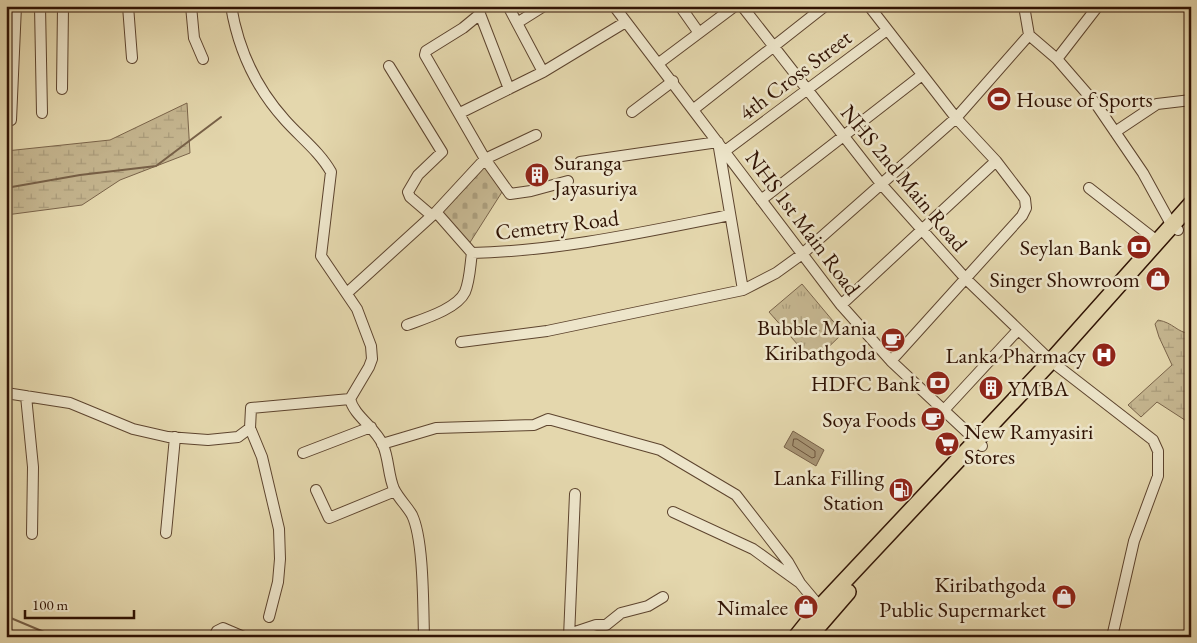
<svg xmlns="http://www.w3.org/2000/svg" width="1197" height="643" font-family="'EB Garamond',serif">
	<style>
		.grass { fill: url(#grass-tufts); stroke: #7a644a }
		.wetland { fill: url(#wetland-marsh); stroke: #7a644a }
		.cemetery { fill: url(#cemetery-stones); stroke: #7a644a }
		.water { fill: #a79474; stroke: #776047 }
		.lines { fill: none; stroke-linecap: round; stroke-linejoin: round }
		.shore { stroke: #6c543c; stroke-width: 1 }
		.stream { stroke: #776047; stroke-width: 2 }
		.minor-casing { stroke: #5d442e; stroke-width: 12 }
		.highway-casing { stroke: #301304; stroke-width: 18 }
		.minor { stroke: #ede5ca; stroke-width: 10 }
		.highway { stroke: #e4d7ad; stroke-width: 15 }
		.labels { text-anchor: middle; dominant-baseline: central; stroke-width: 5; stroke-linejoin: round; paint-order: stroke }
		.street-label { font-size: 22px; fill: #301304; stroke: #ede5ca }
		.poi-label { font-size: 22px; fill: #301304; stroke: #ede5ca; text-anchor: end }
	</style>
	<defs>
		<pattern id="grass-tufts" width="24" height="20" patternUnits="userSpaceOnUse" patternTransform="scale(1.25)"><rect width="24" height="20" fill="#c5b690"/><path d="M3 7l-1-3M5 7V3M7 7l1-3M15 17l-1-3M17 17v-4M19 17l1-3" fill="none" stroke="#aa9c7b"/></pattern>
		<pattern id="wetland-marsh" width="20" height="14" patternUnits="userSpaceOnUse" patternTransform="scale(1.25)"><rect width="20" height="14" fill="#c5b690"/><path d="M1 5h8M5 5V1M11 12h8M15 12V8" fill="none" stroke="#aa9c7b"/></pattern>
		<pattern id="cemetery-stones" width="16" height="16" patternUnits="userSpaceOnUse" patternTransform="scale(1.25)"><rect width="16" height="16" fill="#c5b690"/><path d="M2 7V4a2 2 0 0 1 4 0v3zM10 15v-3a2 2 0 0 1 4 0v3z" fill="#aa9c7b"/></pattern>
	</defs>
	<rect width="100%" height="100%" fill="#e4d7ad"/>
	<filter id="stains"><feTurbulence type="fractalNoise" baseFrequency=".004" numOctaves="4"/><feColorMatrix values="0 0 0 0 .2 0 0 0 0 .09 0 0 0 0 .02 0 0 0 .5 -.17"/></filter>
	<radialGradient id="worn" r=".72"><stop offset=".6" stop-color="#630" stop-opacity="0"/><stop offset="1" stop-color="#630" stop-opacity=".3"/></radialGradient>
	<path class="grass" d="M802 284 843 333 813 362 769 312Z"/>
	<path class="wetland" d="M187 103 190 153 120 180 82 205 6 215V151L110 140Z
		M1158 320C1174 323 1176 332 1191 334V424L1157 402 1141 417 1128 405 1172 365 1159 337 1155 324Z"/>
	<path class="cemetery" d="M484 165 502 192 469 244 440 213Z"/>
	<path class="water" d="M793 431 824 450 816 466 784 447Z"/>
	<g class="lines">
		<path class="shore" d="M794 439H797L815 451V457L812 458 793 446Z"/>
		<path class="stream" d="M6 188 80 175 156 166 221 117
			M6 616 56 637"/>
		<defs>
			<path id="minor" d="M40 6 42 113
				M128 6 132 58
				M191 6 194 38 203 59
				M231 6C238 48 256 88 285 120 300 137 320 152 331 172L321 256 357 309 371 346 372 359 369 367 350 399C354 416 375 427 383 445 389 459 388 475 394 489 399 499 407 506 412 515 424 540 423 607 424 637
				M478 6 480 14 463 28 426 51 425 55 485 159 510 194 531 191 568 181
				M508 6 543 72 624 23
				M614 6 841 305 891 361 982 446
				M680 6 699 33
				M742 6 882 185 966 279 1051 361 1153 440 1158 451V476L1134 541 1112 637
				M1024 6 1029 35 1057 59 1096 104 1143 173 1171 224 1178 230
				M480 14 509 89
				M517 23 544 6
				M1057 59 1098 6
				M659 63 735 6
				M389 66 442 152 418 175 408 192 410 197 431 215
				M62 89 63 6
				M694 109 825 6
				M632 112 673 81
				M460 113 543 72
				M11 120 16 6
				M1115 132 1157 104 1191 100
				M725 151 887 30
				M580 162 718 142 743 290
				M1089 188 1157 241
				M761 200 922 75
				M436 212 472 253C559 251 644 232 730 215
				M347 293 436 212 485 159 536 135
				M841 305 996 161
				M407 325C423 319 457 309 465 292 470 280 470 266 472 253
				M461 342 547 331 743 290 776 273 801 255 956 118 869 6
				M891 361 1022 216 1026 208 1025 199 996 161 956 118 1029 35
				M6 393 70 403 133 429 168 437 208 440 238 437 250 428 251 408 350 399
				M26 396 33 467 32 534
				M944 410 1018 330
				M250 428 262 457 279 529 280 559 278 582 269 617
				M382 444 436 428 534 425 548 419 660 450 736 495 788 562 800 583
				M303 453 371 427
				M316 490 329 518 395 491
				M673 512 753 549 800 583 820 607
				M166 533 175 437
				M569 634 596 625H606L621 613 648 606 663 597
				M214 637 217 631 223 628 244 637
				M569 637 575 494"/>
			<path id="highway" d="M796 637 820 607 1051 361 1191 204
				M809 637 848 592"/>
		</defs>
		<use href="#minor" class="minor-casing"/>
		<use href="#highway" class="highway-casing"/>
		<use href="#minor" class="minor"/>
		<use href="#highway" class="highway"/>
	</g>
	<defs>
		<symbol id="stadium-disc" viewBox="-11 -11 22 22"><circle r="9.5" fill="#8f2418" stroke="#ede5ca"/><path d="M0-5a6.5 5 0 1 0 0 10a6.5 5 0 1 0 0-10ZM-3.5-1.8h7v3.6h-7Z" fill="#fff"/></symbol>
		<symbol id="building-disc" viewBox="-11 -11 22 22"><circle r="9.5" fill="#8f2418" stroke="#ede5ca"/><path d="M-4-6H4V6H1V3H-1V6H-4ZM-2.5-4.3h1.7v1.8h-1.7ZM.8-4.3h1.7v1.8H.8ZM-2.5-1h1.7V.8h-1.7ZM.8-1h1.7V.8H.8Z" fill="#fff"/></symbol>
		<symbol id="bank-disc" viewBox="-11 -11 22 22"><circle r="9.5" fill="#8f2418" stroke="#ede5ca"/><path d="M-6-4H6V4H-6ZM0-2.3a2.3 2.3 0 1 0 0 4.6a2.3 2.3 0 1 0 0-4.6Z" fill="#fff"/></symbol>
		<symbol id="shop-disc" viewBox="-11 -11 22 22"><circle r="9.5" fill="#8f2418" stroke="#ede5ca"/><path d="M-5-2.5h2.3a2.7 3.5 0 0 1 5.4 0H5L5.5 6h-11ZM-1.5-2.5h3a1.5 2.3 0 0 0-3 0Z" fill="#fff"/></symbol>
		<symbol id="cafe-disc" viewBox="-11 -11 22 22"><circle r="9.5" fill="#8f2418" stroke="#ede5ca"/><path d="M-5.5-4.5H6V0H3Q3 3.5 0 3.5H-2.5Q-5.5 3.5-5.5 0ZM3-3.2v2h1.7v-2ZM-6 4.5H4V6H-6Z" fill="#fff"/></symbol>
		<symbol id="hospital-disc" viewBox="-11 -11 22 22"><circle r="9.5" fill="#8f2418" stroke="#ede5ca"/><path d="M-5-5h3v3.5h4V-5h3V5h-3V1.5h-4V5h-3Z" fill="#fff"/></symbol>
		<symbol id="supermarket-disc" viewBox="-11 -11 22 22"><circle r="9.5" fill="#8f2418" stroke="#ede5ca"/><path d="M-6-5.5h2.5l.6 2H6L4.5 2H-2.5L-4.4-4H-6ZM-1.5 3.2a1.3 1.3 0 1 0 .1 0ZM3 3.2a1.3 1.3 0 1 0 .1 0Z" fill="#fff"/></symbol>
		<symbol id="fuel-disc" viewBox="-11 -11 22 22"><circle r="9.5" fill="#8f2418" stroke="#ede5ca"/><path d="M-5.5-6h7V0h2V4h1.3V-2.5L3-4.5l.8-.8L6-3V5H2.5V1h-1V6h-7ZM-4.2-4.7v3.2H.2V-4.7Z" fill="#fff"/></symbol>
	</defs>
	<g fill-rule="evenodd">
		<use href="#stadium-disc" x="985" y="85" width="28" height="28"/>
		<use href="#building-disc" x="523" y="161" width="28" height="28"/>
		<use href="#bank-disc" x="1125" y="233" width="28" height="28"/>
		<use href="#shop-disc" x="1144" y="265" width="28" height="28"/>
		<use href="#cafe-disc" x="879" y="326" width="28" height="28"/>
		<use href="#hospital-disc" x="1090" y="341" width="28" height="28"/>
		<use href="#bank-disc" x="924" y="369" width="28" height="28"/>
		<use href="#building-disc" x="977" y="374" width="28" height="28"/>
		<use href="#cafe-disc" x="919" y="405" width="28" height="28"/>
		<use href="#supermarket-disc" x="933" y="430" width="28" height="28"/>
		<use href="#fuel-disc" x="887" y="476" width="28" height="28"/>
		<use href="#shop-disc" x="1050" y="583" width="28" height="28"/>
		<use href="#shop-disc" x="792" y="593" width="28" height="28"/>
	</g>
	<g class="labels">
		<g class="street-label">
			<text transform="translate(795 75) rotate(-37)">4th Cross Street</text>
			<text transform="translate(904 178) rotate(50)">NHS 2nd Main Road</text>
			<text transform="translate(803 223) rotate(53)">NHS 1st Main Road</text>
			<text transform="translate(557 225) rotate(-7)">Cemetry Road</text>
		</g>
		<g class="poi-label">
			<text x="1016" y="99" text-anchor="start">House of Sports</text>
			<text x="554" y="162" text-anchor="start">Suranga<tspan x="554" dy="25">Jayasuriya</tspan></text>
			<text x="1122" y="247">Seylan Bank</text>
			<text x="1140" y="279">Singer Showroom</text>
			<text x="876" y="327">Bubble Mania<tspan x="876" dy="25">Kiribathgoda</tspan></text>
			<text x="1086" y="355">Lanka Pharmacy</text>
			<text x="920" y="383">HDFC Bank</text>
			<text x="1008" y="388" text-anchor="start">YMBA</text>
			<text x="916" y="419">Soya Foods</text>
			<text x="964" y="431" text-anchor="start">New Ramyasiri<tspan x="964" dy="25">Stores</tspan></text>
			<text x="884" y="477">Lanka Filling<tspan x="884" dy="25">Station</tspan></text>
			<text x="1046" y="584">Kiribathgoda<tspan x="1046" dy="25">Public Supermarket</tspan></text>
			<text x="788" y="607">Nimalee</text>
		</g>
	</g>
	<rect width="1197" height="643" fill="none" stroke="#e4d7ad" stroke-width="25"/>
	<rect x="8" y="8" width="1182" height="628" fill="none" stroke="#301304" stroke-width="2.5"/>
	<rect x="12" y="12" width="1172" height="618" fill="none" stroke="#301304"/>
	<path d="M25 610v8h109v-8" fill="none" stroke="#301304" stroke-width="2.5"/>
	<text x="32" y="610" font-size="15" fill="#301304" stroke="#ede5ca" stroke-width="4" paint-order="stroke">100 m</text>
	<rect width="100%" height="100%" filter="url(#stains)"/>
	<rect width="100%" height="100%" fill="url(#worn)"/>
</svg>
